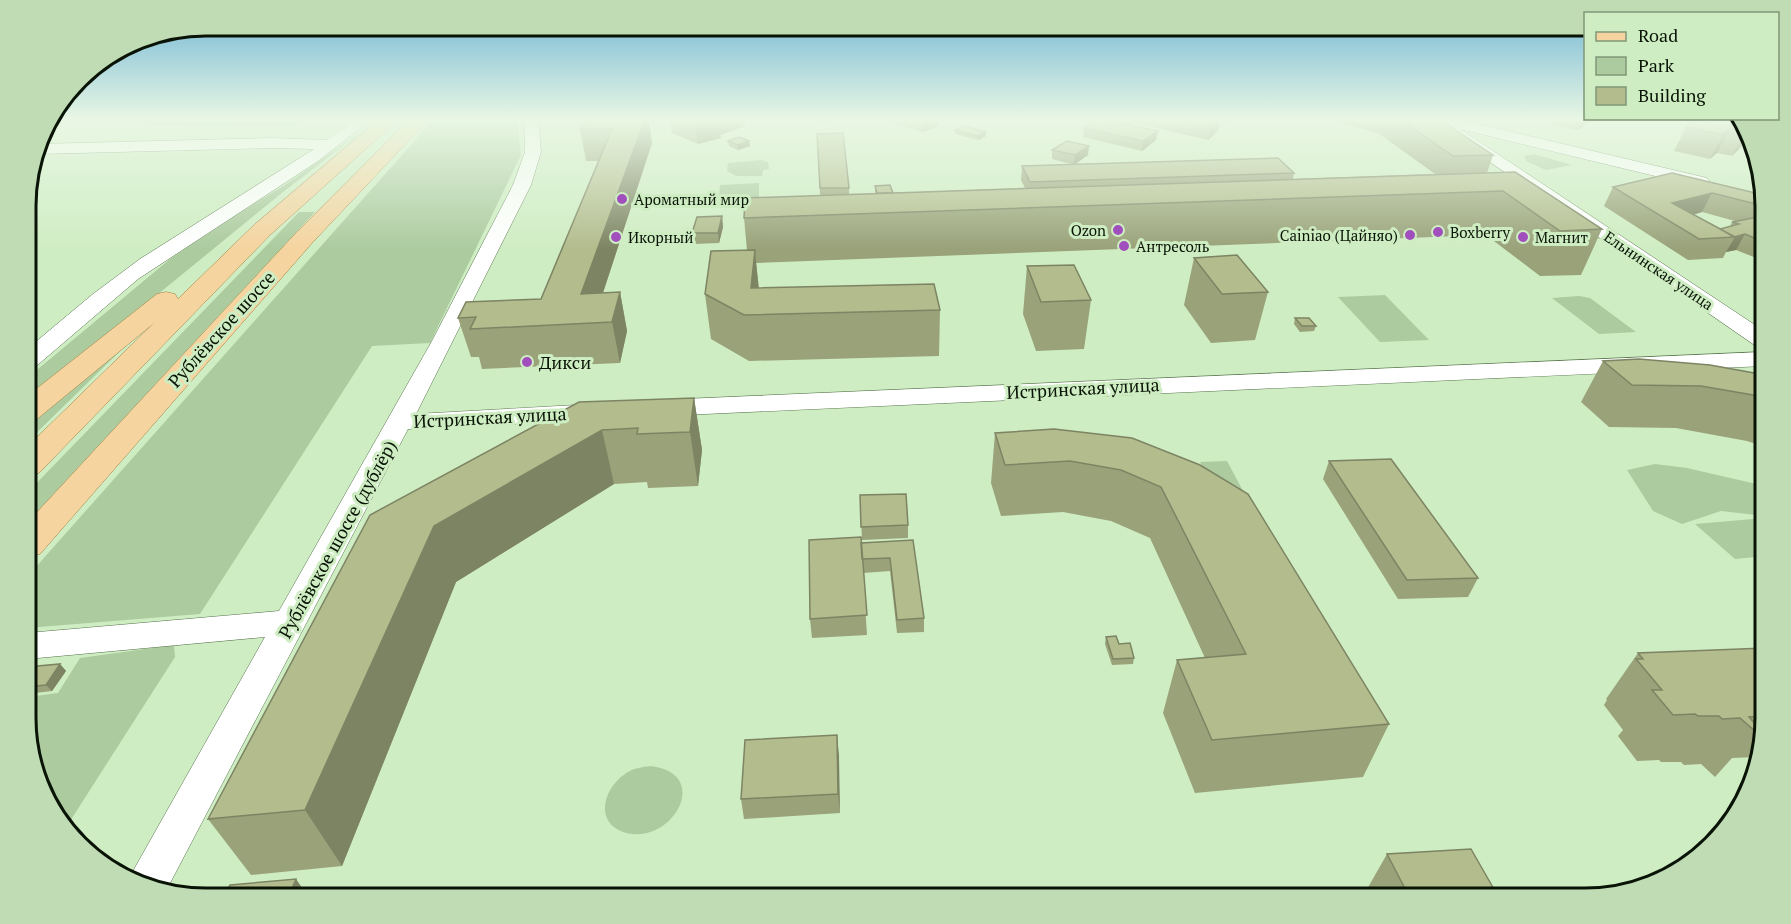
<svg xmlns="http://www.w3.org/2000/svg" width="1791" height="924" font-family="'PT Serif',serif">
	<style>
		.green { fill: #accb9f }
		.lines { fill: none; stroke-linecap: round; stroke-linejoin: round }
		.minor-casing { stroke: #58734e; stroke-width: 1 }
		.major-casing { stroke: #9e7e40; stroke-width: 1 }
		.minor { fill: #fff; fill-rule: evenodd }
		.major { fill: #f5d4a0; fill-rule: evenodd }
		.wall { fill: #99a279; fill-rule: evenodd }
		.shaded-wall { fill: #7d8463 }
		.building { fill: #b2bc8d; stroke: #7d8463; stroke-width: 1.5 }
		.poi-dot { fill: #a24fbe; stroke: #cfedc3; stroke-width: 2 }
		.labels { text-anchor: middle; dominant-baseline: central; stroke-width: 6; stroke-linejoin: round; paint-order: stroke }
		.far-poi-label { font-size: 15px; fill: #0a1406; stroke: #cfedc3; text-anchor: start }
		.far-street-label { font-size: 15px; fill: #0a1406; stroke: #cfedc3 }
		.street-label { font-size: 18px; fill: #0a1406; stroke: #cfedc3 }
		.poi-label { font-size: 18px; fill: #0a1406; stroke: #cfedc3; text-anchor: start }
		.rim { fill: none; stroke: #0a1406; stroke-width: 3 }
	</style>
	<rect width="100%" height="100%" fill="#cfedc3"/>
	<path class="green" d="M50 119H310L297 126 46 124Z
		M434 119H517L521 155 430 343 372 346 200 614 27 628V577Z
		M365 129 283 192 26 402V379L170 259 232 217 285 185Z
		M1534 154 1572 165 1546 170 1526 161 1524 156Z
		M762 160 768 162 769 169 763 170 762 176H736L727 171 728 163Z
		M759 183V198L719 196 720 185Z
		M299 212H315L27 524V493Z
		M1385 295 1429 340 1380 342 1338 297Z
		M1579 296 1590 298 1636 332 1599 334 1552 298Z
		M152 320 26 443V422Z
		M1227 461 1249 502 1222 504 1200 462Z
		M1655 464 1687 468 1765 486V516L1721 511 1682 524 1653 511 1627 470Z
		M1765 518V556L1735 559 1695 524Z
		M174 645 175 657 65 829 27 742V697L58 693 80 658Z
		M651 766C714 774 671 848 623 832 593 821 605 787 625 774 633 768 642 767 651 766Z"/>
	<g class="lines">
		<defs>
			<path id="minor" d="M355 119H372L318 161 138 279 34 368 26 370V350L93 294 140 259 314 149 272 148 38 154 39 144 272 138 327 140Z
				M524 119H538L541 152 531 185 416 414 595 404 604 407 608 412 604 417 595 420 408 429 167 889 128 880 265 637 27 659V633L279 611 432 341 513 185 525 152Z
				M1428 119H1457L1707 178 1710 182 1707 186 1701 187 1460 129 1764 331V348L1756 346Z
				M1764 352V366L661 416 652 413 648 408 652 403 661 400Z"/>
			<path id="major" d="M379 119H399L270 235 39 473 27 476 26 448 154 323 37 419 26 421V397L157 294 166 292 175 294 178 299 254 225Z
				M410 119H429L312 243 40 554 27 557V523L296 233Z"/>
		</defs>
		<use href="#minor" class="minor-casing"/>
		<use href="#major" class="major-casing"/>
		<use href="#minor" class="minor"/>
		<use href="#major" class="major"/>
	</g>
	<path class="wall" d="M586 119 652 143 603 293 620 292 627 331 620 363 482 369 479 357H471L458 318 541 299 599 161H586L580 129Z
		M670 119H744L745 126 720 135 721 138 698 144 672 133Z
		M815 119H828L829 123H816Z
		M879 119H939V126L923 132Z
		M1109 119H1235L1230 123 1220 121 1218 131 1208 140 1132 122 1128 125 1156 140 1142 151 1083 137 1084 128 1108 121Z
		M1326 119H1439L1493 155 1487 173 1602 229 1581 275 1540 276 1486 235 756 263 759 288 940 310 939 356 749 361 711 339 705 294 747 250 744 218 820 195 817 134 849 188V194H875V186L893 193 1025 188 1021 180 1022 166 1071 164 1052 159V150L1088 155 1075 164 1294 173 1293 179 1435 174 1378 133Z
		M1551 119H1590L1589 122 1578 130 1549 124Z
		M1709 119H1740L1748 140 1732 156 1717 153 1710 159 1674 151 1686 127 1708 122Z
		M955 130 986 132V136L978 140 955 134Z
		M728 141H749L750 146 738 150 729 146Z
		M1613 187 1764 195V261L1736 250 1726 252 1723 258 1688 260 1604 206ZM1702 212 1735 221 1732 222 1730 227 1720 229 1693 215Z
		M722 216 723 227 719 243 693 244 692 233Z
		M1194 258 1268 292 1255 340 1211 343 1184 305Z
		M1027 266 1091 300 1084 349 1036 351 1023 314Z
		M1295 318 1316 326 1314 331 1300 332 1294 324Z
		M1603 361 1765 375V447L1747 441 1676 428 1609 427 1581 402Z
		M694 398 702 450 698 486 648 488 647 482 614 484 456 582 342 866 251 875 208 819 579 402Z
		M995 433 1132 438 1389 724 1363 777 1195 793 1163 713 1177 660 1205 658 1150 538 1111 521 1063 512 1001 516 991 483Z
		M1329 461 1478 578 1468 597 1398 599 1323 479Z
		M860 495 908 525V538L862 540Z
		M913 540 924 618V632L897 633 890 571 863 573 867 635 812 638 810 619 861 543Z
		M1106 637 1119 644 1134 658 1133 664 1112 665 1105 644Z
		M1765 648 1766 718 1756 757 1732 758 1715 777 1701 764 1684 765 1681 762H1661L1659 760 1637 761 1618 736 1623 730 1604 705 1607 700 1606 699 1638 653Z
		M60 664 66 671 52 691 27 694V667Z
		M837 735 840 813 744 819 741 799Z
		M1387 854 1499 898H1362Z"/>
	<path class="shaded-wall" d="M645 119H649L652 143 593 323 581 294Z
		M695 119H744L745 126 720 135 721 138 698 144Z
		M933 119H939V126L923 132V123Z
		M1129 119H1133L1132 122 1128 125Z
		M1220 119H1221L1218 131 1208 140 1211 127Z
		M1583 119H1590L1589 122 1578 130Z
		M1730 128 1717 153 1710 159 1723 135Z
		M1158 131 1156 140 1142 151 1143 141Z
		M986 132V136L978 140V136Z
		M1745 132 1748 140 1732 156Z
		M749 141 750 146 738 150V145Z
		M1089 146 1088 155 1074 165 1075 155Z
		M1712 193 1702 212 1669 221 1672 203Z
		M722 216 723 227 719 243 718 233Z
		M1745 234 1736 250 1726 252 1735 237Z
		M755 250 759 293 751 288Z
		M620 292 627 331 620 363 612 322Z
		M694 398 702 450 698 486 690 432Z
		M602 430 614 484 456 582 342 866 305 810 434 526Z
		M60 664 66 671 52 691 46 685Z
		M837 735 839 755 840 813 838 794Z
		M296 879 309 898H288Z"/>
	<path class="building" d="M586 119H645L581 294 620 292 612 322 470 329 476 317 458 318 466 302 541 299 612 129H580Z
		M909 119H933L923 123Z
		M1099 119H1101L1158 131 1143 141 1084 128Z
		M1178 119H1220L1211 127Z
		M1400 119H1439L1493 155 1453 156Z
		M1695 119 1709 123 1713 119H1740L1744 131 1730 128 1723 135 1686 127Z
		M964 126 986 132 978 136 955 130Z
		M843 133 849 188H820L817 134Z
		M739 137 749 141 738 145 728 141Z
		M1067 141 1089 146 1075 155 1052 150Z
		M1278 158 1294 173 1030 182 1022 166Z
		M1515 172 1602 229 1560 231 1503 191 744 218 745 198Z
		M1672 173 1764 195V206L1712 193 1672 203 1735 237 1699 239 1613 187Z
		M890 185 893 193H877L875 186Z
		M722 216 718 233H692L697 217Z
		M1764 216V242L1745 234 1734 237 1720 229 1739 224 1732 222Z
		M755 250 751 288 934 284 940 310 744 315 705 294 711 251Z
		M1237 255 1268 292 1222 294 1194 258Z
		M1074 265 1091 300 1041 302 1027 266Z
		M1295 318H1309L1316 326H1302Z
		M1639 359 1710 365 1765 375V397L1701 386 1632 385 1603 361Z
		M694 398 690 432 637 434 638 428 602 430 434 526 305 810 208 819 370 515 579 402Z
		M1054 429 1132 438 1200 465 1248 494 1389 724 1212 740 1177 660 1246 654 1161 487 1121 470 1070 461 1005 465 995 433Z
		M1391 459 1478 578 1407 580 1329 461Z
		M906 494 908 525 861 527 860 495Z
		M861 537 867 615 810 619 809 540Z
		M913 540 924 618 897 620 890 558 862 559 861 543Z
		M1116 636 1119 644 1130 643 1134 658 1113 659 1106 637Z
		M1765 648V716L1749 717 1755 724V731L1740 718 1722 719 1719 716H1698L1695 714 1673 715 1652 690H1662L1636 659H1643L1638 653Z
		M60 664 46 685 27 687V667Z
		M837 735 838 794 741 799 745 740Z
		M1471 849 1499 898H1410L1387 854Z
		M296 879 288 898H223L230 885Z
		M1047 890 1049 898H946Z"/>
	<linearGradient id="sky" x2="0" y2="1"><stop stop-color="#6cb4d4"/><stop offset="0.48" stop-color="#e9f7e4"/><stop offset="1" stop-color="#e9f7e4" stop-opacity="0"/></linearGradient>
	<rect width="1791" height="249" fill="url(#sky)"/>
	<g class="poi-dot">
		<circle cx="622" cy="199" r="6"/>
		<circle cx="1118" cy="230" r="6"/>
		<circle cx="1438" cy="232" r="6"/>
		<circle cx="1410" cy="235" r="6"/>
		<circle cx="616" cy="237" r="6"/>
		<circle cx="1523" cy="237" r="6"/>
		<circle cx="1124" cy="246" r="6"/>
		<circle cx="527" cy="362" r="6"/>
	</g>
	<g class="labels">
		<g class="far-poi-label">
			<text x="634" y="199">Ароматный мир</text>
			<text x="1106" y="230" text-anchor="end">Ozon</text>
			<text x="1450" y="232">Boxberry</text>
			<text x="1398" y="235" text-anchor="end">Cainiao (Цайняо)</text>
			<text x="628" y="237">Икорный</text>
			<text x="1535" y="237">Магнит</text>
			<text x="1136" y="246">Антресоль</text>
		</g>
		<g class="far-street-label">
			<text transform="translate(1659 270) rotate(34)">Ельнинская улица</text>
		</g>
		<g class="street-label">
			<text transform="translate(221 329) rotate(-48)">Рублёвское шоссе</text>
			<text transform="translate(1083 388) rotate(-3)">Истринская улица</text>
			<text transform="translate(490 417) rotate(-3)">Истринская улица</text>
			<text transform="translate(337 539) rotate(-61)">Рублёвское шоссе (дублёр)</text>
		</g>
		<g class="poi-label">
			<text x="539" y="362">Дикси</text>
		</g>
	</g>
	<path d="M0 0H1791V924H0ZM206 36H1585A170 170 0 0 1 1755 206V718A170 170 0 0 1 1585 888H206A170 170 0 0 1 36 718V206A170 170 0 0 1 206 36Z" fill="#bfdcb4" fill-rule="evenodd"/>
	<path class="rim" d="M206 36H1585A170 170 0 0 1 1755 206V718A170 170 0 0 1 1585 888H206A170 170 0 0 1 36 718V206A170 170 0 0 1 206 36Z"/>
	<rect x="1584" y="12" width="195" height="108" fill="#cfedc3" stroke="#809677" stroke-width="1.5"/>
	<rect x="1596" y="32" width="30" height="9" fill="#f5d4a0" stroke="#809677" stroke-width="1.5"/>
	<text x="1638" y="42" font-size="18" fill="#0a1406">Road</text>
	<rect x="1596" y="57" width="30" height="18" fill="#accb9f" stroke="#809677" stroke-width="1.5"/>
	<text x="1638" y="72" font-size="18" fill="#0a1406">Park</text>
	<rect x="1596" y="87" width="30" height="18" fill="#b2bc8d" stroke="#809677" stroke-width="1.5"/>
	<text x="1638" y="102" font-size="18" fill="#0a1406">Building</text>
</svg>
